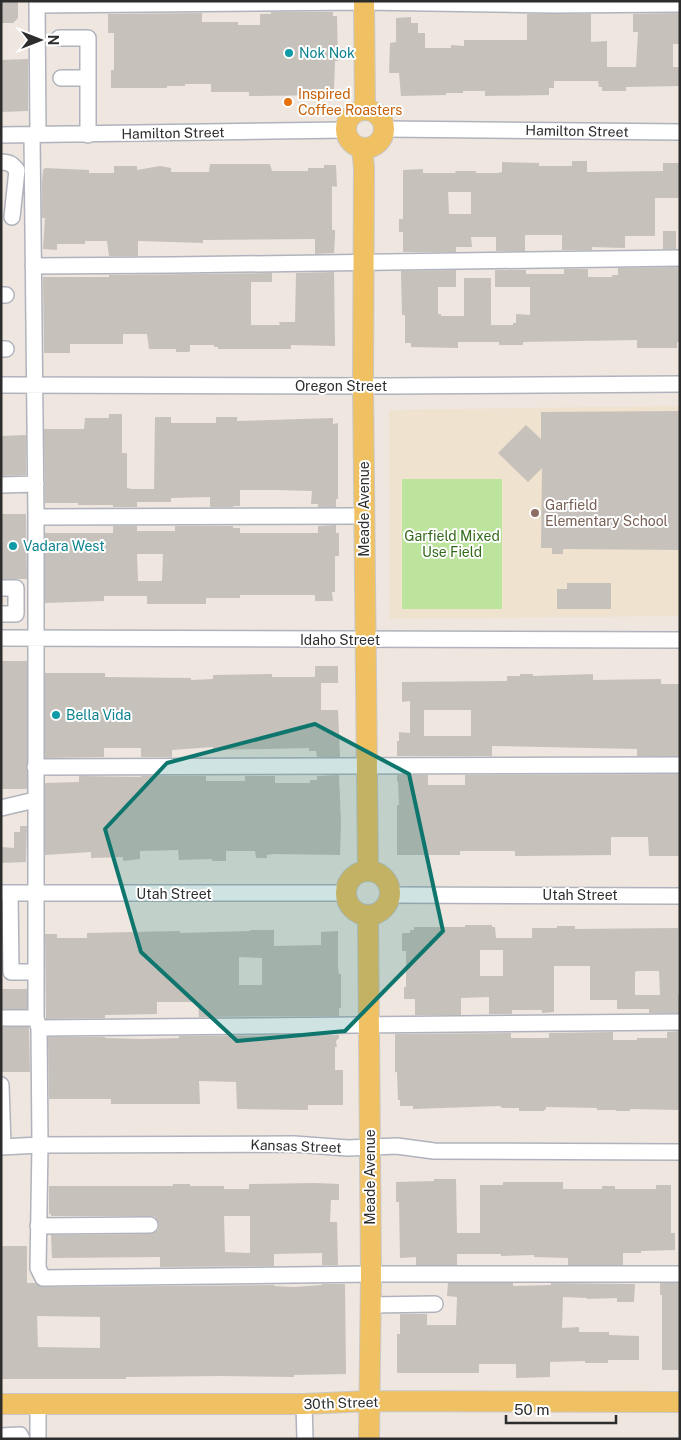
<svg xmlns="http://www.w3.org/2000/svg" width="681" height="1440" font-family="'Public Sans',sans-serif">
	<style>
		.education { fill: #efe2cf }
		.green { fill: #bce49d }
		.building { fill: #c7c1bb; fill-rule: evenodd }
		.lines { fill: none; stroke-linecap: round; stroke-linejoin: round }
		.minor-casing { stroke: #b0b3bd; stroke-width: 18 }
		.major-casing { stroke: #c8c8c8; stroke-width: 22 }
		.minor { stroke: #fff; stroke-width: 15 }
		.major { stroke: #f0c162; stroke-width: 20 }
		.marked { fill: #0f766e; fill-opacity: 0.2; stroke: #0f766e; stroke-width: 4; stroke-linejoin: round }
		.culture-dot { fill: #0f9aa8; stroke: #fff; stroke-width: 2 }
		.food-dot { fill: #e8710a; stroke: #fff; stroke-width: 2 }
		.education-dot { fill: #8d6e63; stroke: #fff; stroke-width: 2 }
		.labels { text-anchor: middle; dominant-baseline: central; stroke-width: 4; stroke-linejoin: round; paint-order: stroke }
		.culture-label { font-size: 14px; fill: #0d838f; stroke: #fff; text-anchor: start }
		.food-label { font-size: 14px; fill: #c56008; stroke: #fff; text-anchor: start }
		.street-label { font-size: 14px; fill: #2d2d2d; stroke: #fff }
		.education-label { font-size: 14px; fill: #785e54; stroke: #fff; text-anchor: start }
		.park-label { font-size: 14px; fill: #346b1b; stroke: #fff }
	</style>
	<rect width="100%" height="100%" fill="#eee6df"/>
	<path class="education" d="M680 406V616L390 619 389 410Z"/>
	<path class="green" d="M402 479H502V609H402Z"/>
	<path class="building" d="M1 1H18V18L13 23H1Z
		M271 12H333V16H337L338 61H335L334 91H329V95L249 96V92H211V84H185V86H167V88H111V70H114V33H108V14L202 13V22H238V25H260V14H271Z
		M680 13V44H673V67H680V86L626 87V91H602V87H599L598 81H554V88H549V95L485 96V91H463V93H446V95L401 96 399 73H389L390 43 396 42V18L411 17V23H418V33H425V48H451V45L464 46V40H527V14H591V42L607 41V67H636L638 32H633V14Z
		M28 59V111L1 112V60Z
		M572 161H587V172H592L663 171V163H680V198H655V236H625V248L592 247V250H562V235H525V251H496V237H471L472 247H456V252H403V232H399V219H403V170L423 169V173H456L455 171H476V173H498L502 172V162L539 163V166H572ZM448 192H471V214H449Z
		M210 164H270L272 171H308V168H324V165H336L337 187 332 186V230H335V236L334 253 315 254V239L203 240V243L138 241V256H109L107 241H85V244H57V250L43 249 45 218H42V183L43 170 45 168 89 170V173H114V166H137V170L160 166 171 168V172H209Z
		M663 231H676V249H663Z
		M680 267V342H677V348H637V340L523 342V345H499V342H458V348L411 347V343H405V315H402L401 271 456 270V287H438V314H441V316H464V278H491V325H513V323H516V314L530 315V287H495V270H526V274H564V269H588V277H612V275H618V268Z
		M334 272 335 346 291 345V349H218V347H214V345H190V351L189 352H176V349H149L147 334H123V344H70V353H44L43 277H109V275L272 273V282H251V325H280L279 322H295L296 273Z
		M680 411V550L563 549V554H552V548H541L542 468 528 482 498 453 526 425 541 439V412Z
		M109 414H122V453H127V488L132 489H154L155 417H171V423H216V417H237V421L333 418V424L338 423V499H336V507H318V504H311L312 491 277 490H240V506H233V507H210V497L171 498V502H137V507H113V505H78V503H45L44 429H84L85 418H109Z
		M26 435V475L1 476V436Z
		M1 514H26L27 579H1Z
		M336 525V533H339V556H335V592H332L333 601H315V595H240V598H206V604H147V596H104V601L45 603V533H113V526H137V531H175V526H233V528H240V533H318V526ZM137 554H163L162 581H138Z
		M567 583H611V609H557V589H567Z
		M1 661H27V789H1Z
		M315 666H338V683H321V710H338L340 757H317L316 751H309V748L213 750V747L172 750V757H141V748H104V757L45 758V673H105V677L191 678V680L213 679V675L272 674V677H315Z
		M520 674H533V676L593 674V680L661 679V684H680V756H637V749L492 746V756H397V741H399V732L410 733V701L402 702V682L507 681V676H520ZM424 710H471V736H424Z
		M680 774V856H649L648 837H611V855L522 856H515V851H460V855H397V805H399L398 781 397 782V775H428V785H465V775Z
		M339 775 341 823 340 855 274 854 267 855V858H256L255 851H226V861H212V859L179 860 178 850 140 851V859L123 861V857L91 858V852L45 855V783L79 782V776L141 777V776H206V781H245V776H275V783H310V780H317V776Z
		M20 826H27L26 862 1 863V847L14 848V832H20Z
		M465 925H492V927H495L496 938H532V928H557V926H575V929L678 928V995H680V1013H649V1009H617V1000H590V966H554V1012L542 1013V1010H512V1014H489V997L461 998V1015H415V999H404V987H406V951H402V933H410V930H414V927H465ZM480 950H503V976H480ZM637 971H659L660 995H635V972Z
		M250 930H274V946L321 945V932L338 931V967L339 974H341V1008H339V1016L199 1017 198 1002H157V1014L107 1015H105V1018L46 1019 45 934H57V938H87V933L180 931V933L250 931ZM239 957 262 958V985H239Z
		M1 989H27V1009H1Z
		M1 1027H29L30 1072H1Z
		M680 1031V1110L630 1109V1111H616V1110H597V1108L546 1107V1109L543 1111H519V1108H502L500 1106 413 1109V1106H400V1100H398L397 1072H395V1034L511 1033V1038H549V1033L613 1032V1040H637V1038H667V1032Z
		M339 1035V1038L336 1041 337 1047H335V1070H343V1105H308V1110L237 1109 236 1082 199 1081 200 1104H111V1099H49L48 1037H105V1038L143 1039 179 1038V1036Z
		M434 1179H456L457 1233H480V1185H503V1182H563V1189H602V1186H615V1189H656V1185H671V1233H675V1250L641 1251V1253H623V1265H568V1258L534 1257V1255L501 1256V1254H457V1265H416V1257L400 1258 399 1202H396V1182L434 1181Z
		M315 1183 339 1184V1200H331L330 1222H337L338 1265H322V1253L274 1254V1266L160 1267V1257L52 1258 51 1235 150 1234 158 1230 159 1224 155 1217 150 1216H51V1214H49V1186H173V1184H190V1186H224V1189H249V1184ZM224 1216H250V1253L225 1252Z
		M1 1246H27V1283H35L43 1287 274 1285V1286L294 1287 322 1285V1284H345L346 1374 294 1375V1377L220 1376 126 1377V1379H1ZM37 1316 100 1317V1348L38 1347Z
		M448 1283H513V1286L551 1285V1283L635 1284 634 1302H617V1298L587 1299V1298L563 1297 562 1328 579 1327V1332H609V1335L639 1336V1360H608V1363H585V1361L550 1362V1377L516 1378V1364H479V1373H397V1334H400V1314H427V1325H456L457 1297 447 1296Z
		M660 1283H680V1370H662V1295H660Z"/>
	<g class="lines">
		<defs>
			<path id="minor" d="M37 1 38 135
				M37 5 364 2 552 5 680 4
				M59 38H88V135
				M61 78H88
				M385 129 680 132
				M1 135 346 130
				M32 135 36 517V1018L39 1028 40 1145 38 1268 43 1278 371 1274H680
				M1 162C9 162 12 164 17 170L12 217
				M33 266 173 265 680 258
				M1 295H6
				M1 349H6
				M1 385 387 386 680 384
				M1 485 36 484
				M36 517 364 516
				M1 588H16V614H1
				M1 638 680 640
				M35 767 680 765
				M1 808 35 800
				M1 893H347
				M10 893 11 972H36
				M390 895 680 896
				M1 1018H36
				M39 1028 680 1022
				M1 1085 3 1147
				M1 1147 40 1145 294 1144 348 1148 397 1146 434 1151 680 1152
				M38 1226 150 1225
				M371 1305 435 1304
				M38 1404V1439
				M304 1404 305 1439
				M1 1436 20 1435 22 1439"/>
			<path id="major" d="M364 1 365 109
				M346 129a19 19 0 1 1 38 0a19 19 0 1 1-38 0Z
				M362 148 364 168 363 386 368 871
				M346 893a22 22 0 1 1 44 0a22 22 0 1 1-44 0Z
				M368 915 371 1274 369 1439
				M1 1404H304L369 1401 680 1402"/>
		</defs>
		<use href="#minor" class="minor-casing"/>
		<use href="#major" class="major-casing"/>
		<use href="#minor" class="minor"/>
		<use href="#major" class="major"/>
	</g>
	<path class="marked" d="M315 724 409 774 443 931 345 1031 237 1041 141 952 105 829 167 763Z"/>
	<g class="culture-dot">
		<circle cx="289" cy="53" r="5"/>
		<circle cx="13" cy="546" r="5"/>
		<circle cx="56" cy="715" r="5"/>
	</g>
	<circle class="food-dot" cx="288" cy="102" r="5"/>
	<circle class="education-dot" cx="535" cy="513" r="5"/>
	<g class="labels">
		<g class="culture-label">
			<text x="299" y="53">Nok Nok</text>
			<text x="23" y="546">Vadara West</text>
			<text x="66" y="715">Bella Vida</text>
		</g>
		<g class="food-label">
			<text x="298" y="94">Inspired<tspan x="298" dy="16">Coffee Roasters</tspan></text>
		</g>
		<g class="street-label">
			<text transform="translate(577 131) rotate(1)">Hamilton Street</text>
			<text transform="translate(173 133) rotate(-1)">Hamilton Street</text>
			<text x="341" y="386">Oregon Street</text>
			<text transform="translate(364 509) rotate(-90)">Meade Avenue</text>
			<text x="340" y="640">Idaho Street</text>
			<text x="174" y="894">Utah Street</text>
			<text x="580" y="895">Utah Street</text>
			<text transform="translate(296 1146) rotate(2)">Kansas Street</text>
			<text transform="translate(370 1177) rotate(-90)">Meade Avenue</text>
			<text transform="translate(341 1403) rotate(-2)">30th Street</text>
		</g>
		<g class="education-label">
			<text x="545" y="505">Garfield<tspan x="545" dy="16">Elementary School</tspan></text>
		</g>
		<g class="park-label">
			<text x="452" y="536">Garfield Mixed<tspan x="452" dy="16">Use Field</tspan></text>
		</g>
	</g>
	<rect width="681" height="1440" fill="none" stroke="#2d2d2d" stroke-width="5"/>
	<g transform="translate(40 40) rotate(90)" stroke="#ffffff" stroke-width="4" paint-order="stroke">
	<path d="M0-4L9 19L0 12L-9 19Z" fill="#2d2d2d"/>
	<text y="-8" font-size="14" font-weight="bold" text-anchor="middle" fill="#2d2d2d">N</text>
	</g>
	<path d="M506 1415v8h110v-8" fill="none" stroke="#2d2d2d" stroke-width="2.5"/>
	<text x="514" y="1415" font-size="15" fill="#2d2d2d" stroke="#ffffff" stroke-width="4" paint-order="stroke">50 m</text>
</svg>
